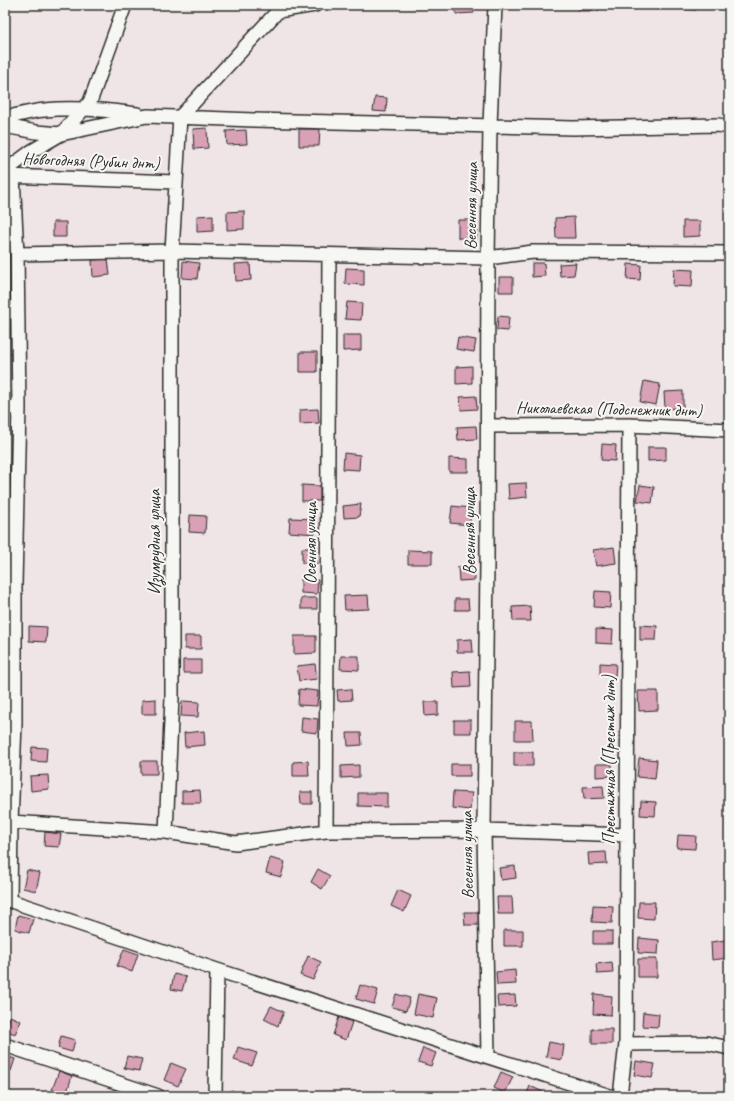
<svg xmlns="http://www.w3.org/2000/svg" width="734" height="1101" font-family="Caveat,sans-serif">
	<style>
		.building { fill: #d8a1b6; stroke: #2b2b2b }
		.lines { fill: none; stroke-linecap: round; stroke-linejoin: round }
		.minor-casing { stroke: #2b2b2b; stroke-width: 16 }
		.minor { stroke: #f6f6f2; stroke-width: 13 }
		.labels { text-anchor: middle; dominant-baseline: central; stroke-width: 4; stroke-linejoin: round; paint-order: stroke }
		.street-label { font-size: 17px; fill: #2b2b2b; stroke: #f6f6f2 }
	</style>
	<rect width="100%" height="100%" fill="#f0e5e6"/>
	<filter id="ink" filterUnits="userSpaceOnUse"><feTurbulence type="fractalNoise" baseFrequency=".025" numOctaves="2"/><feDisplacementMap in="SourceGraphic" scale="8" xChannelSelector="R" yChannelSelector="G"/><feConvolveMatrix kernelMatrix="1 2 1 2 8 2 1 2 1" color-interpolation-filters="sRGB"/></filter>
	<g filter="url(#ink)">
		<path class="building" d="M455 5H473L474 13 456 14Z
			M579 5H597L598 11H579Z
			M683 5H696V10L682 9Z
			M375 97 387 98 386 112 373 111Z
			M207 128 208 148 194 149 193 129Z
			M299 129H320L319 146H299Z
			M246 130 247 144 227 145 226 131Z
			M244 211V229L227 230V212Z
			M213 215V231L197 232V216Z
			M574 217 575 238H556L555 218Z
			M458 220H477V239L458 238Z
			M683 221H700V236L683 237Z
			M53 222H66V237H53Z
			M108 259 110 275 93 277 92 260Z
			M183 261 199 263 197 279 182 278Z
			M250 263 251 280 236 281 235 264Z
			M532 263H544L545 276 532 277Z
			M576 263 574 275 560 276 559 264Z
			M628 264 641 265 640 280 627 279Z
			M346 268 364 269V285L345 284Z
			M674 269 693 270 692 287 673 286Z
			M499 277H513V292H499Z
			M347 302 362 303 361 320 345 319Z
			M498 316 509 317 508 331 497 330Z
			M343 335H361V350L343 351Z
			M458 337 476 340 474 352 456 349Z
			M300 352H317V372H300Z
			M472 366V383L456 384V367Z
			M644 381 660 384 656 405 640 402Z
			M683 391V408L665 409 664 392Z
			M476 396 477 409 461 410 460 397Z
			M318 409 319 423 300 424V410Z
			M476 426 477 439 458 440 457 427Z
			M602 444 616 445 615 461 601 460Z
			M648 447H666V460L648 461Z
			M344 453 360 455 359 470 343 469Z
			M449 458 468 459V472H449Z
			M526 483 527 497 509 499 508 484Z
			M302 485 320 486V501H302Z
			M640 485 654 487 652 503 637 501Z
			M361 504 359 517 344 518 343 506Z
			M452 506 471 508 470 525 450 523Z
			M190 515 206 516 205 533 189 532Z
			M290 518 316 519 315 534 289 532Z
			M614 547 616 563 596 566 593 550Z
			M302 548H317V564L302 563Z
			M408 550 432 551V564H408Z
			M474 566 475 580 459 581 458 567Z
			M301 579 318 580 317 594 301 593Z
			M595 591 611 592 610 608 594 607Z
			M368 595 369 609 345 610 344 596Z
			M301 598H317V609H301Z
			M455 599H468L469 610H455Z
			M530 606 531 621H513L512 607Z
			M640 625 657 626 656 640H640Z
			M29 626 47 627 46 642 29 641Z
			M596 629 613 630 612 644 596 643Z
			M185 636H201V649H185Z
			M294 636H316V653L294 654Z
			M472 639 473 652H457V640Z
			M341 656H359V670L340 669Z
			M183 660H201V673H183Z
			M600 663 616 664 615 676 600 675Z
			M315 664 317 679 299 681 297 666Z
			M470 671 471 687 454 688 453 672Z
			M299 689 318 691 317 706 298 705Z
			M351 689 352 700 338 701 337 690Z
			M638 691H658V710L639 711Z
			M156 699V714H142V700Z
			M182 701 199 702 198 717 181 716Z
			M424 702H438V715L425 716Z
			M302 717 318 719 317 733 301 731Z
			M454 720H471V733H454Z
			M515 721H532L533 740H515Z
			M204 731 205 745 185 747 184 733Z
			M347 733H361L362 745 348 746Z
			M32 747 47 748 46 762 31 761Z
			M514 752H533V766H514Z
			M639 758 657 760 655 779 637 777Z
			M141 761H157V774H141Z
			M308 761 309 776H293V762Z
			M451 764H470V776H451Z
			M596 764H612V776L596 777Z
			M359 765V777L341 778V766Z
			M48 775 49 789 31 791 30 776Z
			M603 786 604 798 584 799 583 787Z
			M200 790 201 803H182V791Z
			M300 792H312V804H301Z
			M453 792 472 793 470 810 452 808Z
			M358 793H387V807L358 806Z
			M641 801 656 802 655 816 640 815Z
			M45 832 61 834 59 847 44 846Z
			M678 835 696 836 695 849 677 848Z
			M606 852 607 864 589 865 588 853Z
			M270 858 285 862 281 877 266 873Z
			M515 866 516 878 501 880 499 868Z
			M318 869 330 876 322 889 311 882Z
			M27 870 40 873 36 891 23 888Z
			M398 890 411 896 404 912 391 906Z
			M497 897H512L513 914H498Z
			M639 902H655L654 919 638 918Z
			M593 905 613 906 612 923 592 922Z
			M464 912H479L480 925H465Z
			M5 913 8 914 5 925Z
			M18 915 33 919 29 933 15 929Z
			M504 930H523V946H504Z
			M593 931H612V944H593Z
			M639 938 659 940 658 954 638 953Z
			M726 940 728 958 712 960 711 942Z
			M124 949 138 954 132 972 117 966Z
			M308 956 321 962 313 980 300 975Z
			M638 959H657V977H638Z
			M612 962 613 973 597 974 596 964Z
			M515 970 516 984 497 985 496 972Z
			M174 974 186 977 182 991 171 989Z
			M360 985 378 990 374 1004 356 999Z
			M396 994 410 998 406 1011 392 1007Z
			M418 994 437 998 433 1018 414 1014Z
			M594 994 612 996 611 1015 593 1014Z
			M515 995 516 1006 498 1007 497 996Z
			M271 1006 284 1012 278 1026 264 1019Z
			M643 1012 659 1014 658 1027 642 1026Z
			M10 1016 21 1021 15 1034 5 1030Z
			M339 1017 352 1022 346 1040 333 1035Z
			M592 1029H612V1044H592Z
			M61 1036 75 1040 72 1052 58 1048Z
			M549 1042 564 1045 562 1060 546 1057Z
			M238 1047 257 1053 252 1066 234 1060Z
			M423 1048 436 1053 431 1066 418 1062Z
			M5 1056 15 1059 11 1071 5 1069Z
			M127 1056 142 1059 139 1071 124 1068Z
			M636 1061 655 1064 652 1078 634 1075Z
			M171 1063 186 1069 178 1086 164 1080Z
			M59 1071 72 1076 66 1095 52 1090Z
			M501 1072 513 1077 505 1093 494 1088Z
			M530 1086 543 1092 542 1096H526Z
			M113 1090 123 1094 122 1096H111Z
			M231 1090 245 1096H228Z
			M565 1091 578 1095 577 1096H563Z
			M84 1092 96 1096H83Z"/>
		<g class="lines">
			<defs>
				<path id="minor" d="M5 118C18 115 31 111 45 110 75 107 107 110 137 114
					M5 126 36 132 61 134 147 116 254 120 573 128 718 125 729 127
					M5 171 32 151 61 134 90 102 125 5
					M5 176 176 182
					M17 254 172 251 488 258 533 252 729 253
					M5 312H17
					M5 408 19 407
					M488 426 629 425 729 430
					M11 822 166 832 236 843 326 831 484 830 627 835
					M326 831 329 255
					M166 832 172 698V251L180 117 278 11 315 5
					M5 899 217 970 610 1096
					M10 900 11 822 15 724V585L19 407 17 254 13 176
					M626 1044 706 1043 729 1048
					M5 1045 158 1096
					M488 1056 484 830 487 563 488 258 490 125 495 5
					M215 1096 217 970
					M620 1096 626 1044 629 425"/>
			</defs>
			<use href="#minor" class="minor-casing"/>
			<use href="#minor" class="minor"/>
		</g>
	</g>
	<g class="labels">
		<g class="street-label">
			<text transform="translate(91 161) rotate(2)">Новогодняя (Рубин днт)</text>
			<text transform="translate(471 206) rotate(-89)">Весенняя улица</text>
			<text transform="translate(609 409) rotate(1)">Николаевская (Подснежник днт)</text>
			<text transform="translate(469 531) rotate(-90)">Весенняя улица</text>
			<text transform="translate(154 542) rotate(-90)">Изумрудная улица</text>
			<text transform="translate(310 543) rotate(-90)">Осенняя улица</text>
			<text transform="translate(609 760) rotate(-90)">Престижная (Престиж днт)</text>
			<text transform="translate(467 855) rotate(-91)">Весенняя улица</text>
		</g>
	</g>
	<rect width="734" height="1101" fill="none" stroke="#f6f6f2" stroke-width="20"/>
	<rect x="10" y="10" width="714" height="1081" fill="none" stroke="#2b2b2b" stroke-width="1.5" filter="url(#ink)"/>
</svg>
